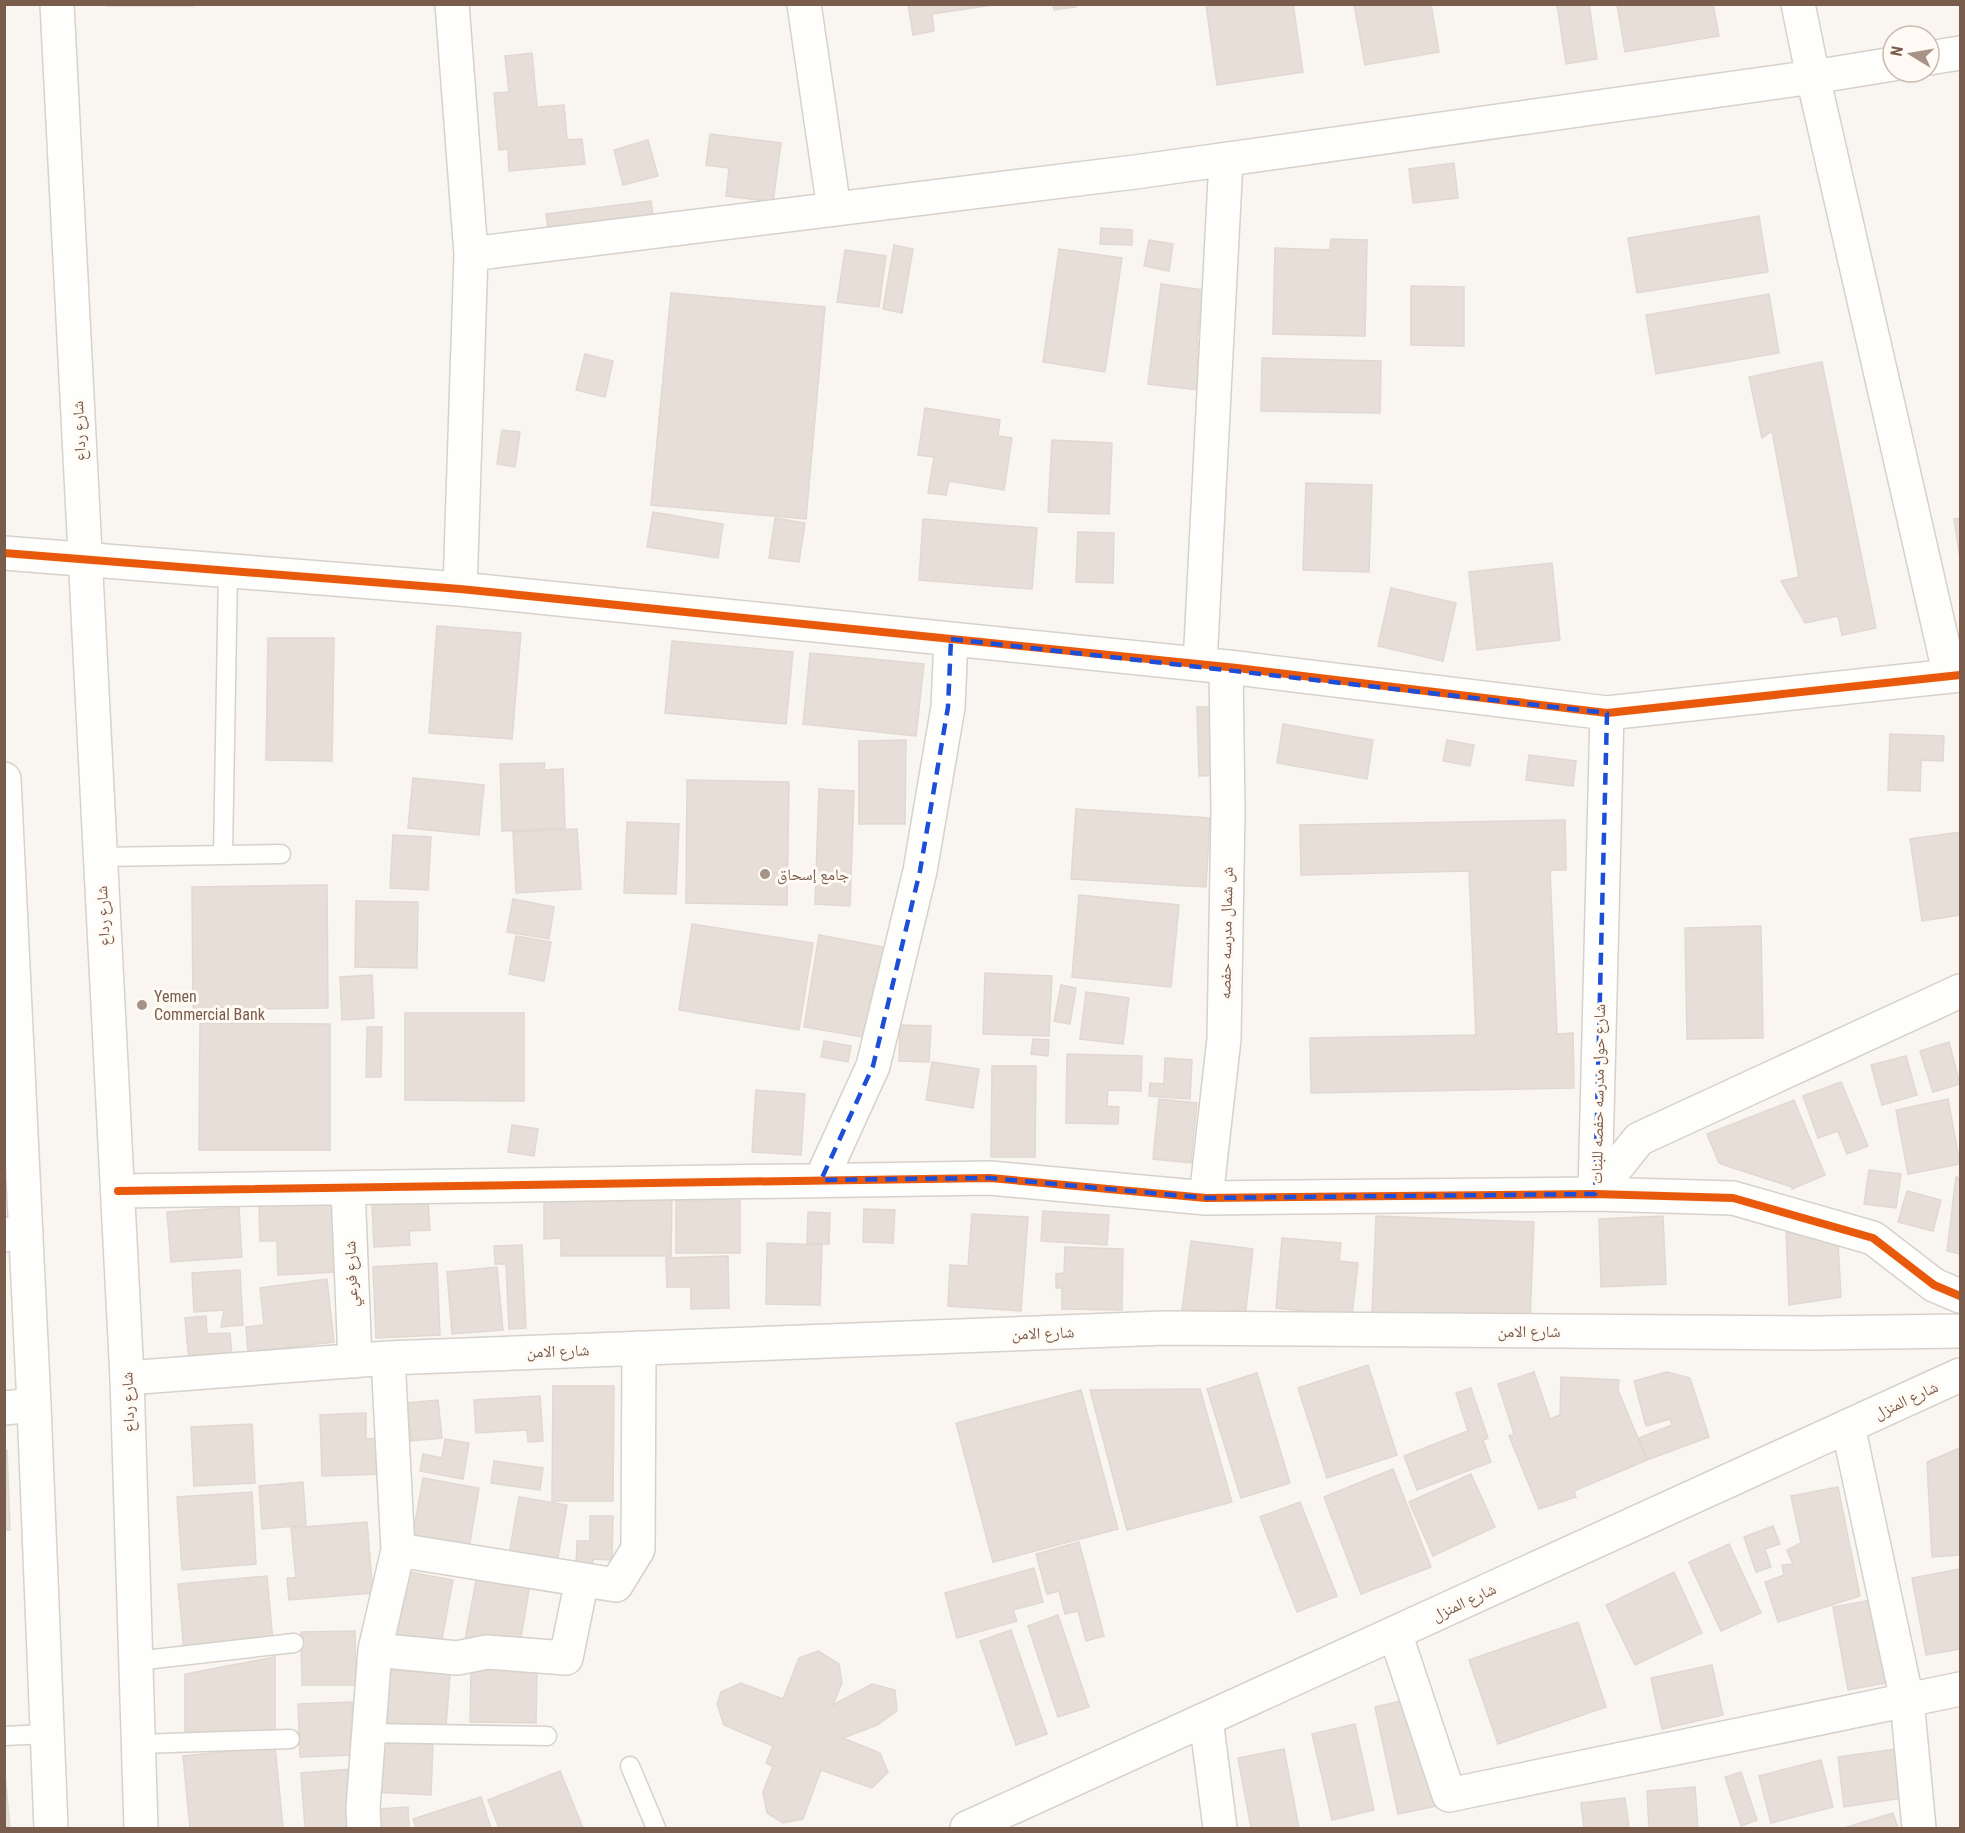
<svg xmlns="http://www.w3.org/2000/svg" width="1965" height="1833" font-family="'Roboto Condensed','Noto Naskh Arabic',sans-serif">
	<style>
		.building { fill: #e6ded7; stroke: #e2d8d2; stroke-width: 1.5 }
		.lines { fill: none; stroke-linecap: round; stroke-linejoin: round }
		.service-casing { stroke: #d7d1cb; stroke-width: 21 }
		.minor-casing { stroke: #d7d1cb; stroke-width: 36 }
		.tertiary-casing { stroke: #d7d1cb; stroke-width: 36 }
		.secondary-casing { stroke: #d9d2cb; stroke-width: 36 }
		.service { stroke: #fefefd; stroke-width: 18 }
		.minor { stroke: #fefefd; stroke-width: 33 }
		.tertiary { stroke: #fefefd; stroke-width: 33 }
		.secondary { stroke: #fefefd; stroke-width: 33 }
		.cycleway-casing { stroke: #fffaf3; stroke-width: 11 }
		.cycleway { stroke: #e8590c; stroke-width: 8 }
		.marked { fill: none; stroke: #1d4ed8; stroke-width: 4.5; stroke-dasharray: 12 8; stroke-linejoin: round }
		.poi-dot { fill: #a69286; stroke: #fffaf3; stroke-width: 2 }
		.labels { text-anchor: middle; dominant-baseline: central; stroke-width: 6; stroke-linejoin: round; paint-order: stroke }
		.street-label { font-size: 16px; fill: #7a5c4d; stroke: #fffaf3 }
		.poi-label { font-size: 16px; fill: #7a5c4d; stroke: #fffaf3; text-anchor: start }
	</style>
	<rect width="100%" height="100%" fill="#f9f5f0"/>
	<path class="building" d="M107 4H193V6H107Z
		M908 4H1000L932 14 934 31 913 35Z
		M1053 4H1075L1076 7 1054 10Z
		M1206 4H1293L1303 72 1217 85Z
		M1354 4H1431L1439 52 1365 65Z
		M1557 4H1589L1597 59 1566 64Z
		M1617 4H1713L1719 36 1625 52Z
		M532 53 537 107 564 105 567 140 582 139 585 164 509 171 508 149 499 150 494 93 509 92 505 56Z
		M710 134 781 143 773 202 726 196 729 168 706 165Z
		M648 140 658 176 623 185 614 150Z
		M1454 163 1458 198 1413 203 1409 169Z
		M651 201 654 223 549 236 546 214Z
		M1759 216 1768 272 1637 293 1628 238Z
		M1101 228 1132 230V245L1100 244Z
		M1331 239 1367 240 1365 336 1273 334 1275 248 1330 250Z
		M1149 240 1173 244 1169 271 1144 266Z
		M894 245 913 249 902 313 883 309Z
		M1059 249 1122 258 1105 372 1043 362Z
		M845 250 886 256 879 307 837 302Z
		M1161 284 1203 290 1197 341 1205 342 1198 390 1148 384Z
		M1411 286 1464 287V346L1411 345Z
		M671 293 825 307 806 519 651 505Z
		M1769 294 1779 353 1656 374 1646 315Z
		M585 354 613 361 605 397 576 390Z
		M1262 358 1381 361 1380 413 1261 411Z
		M1822 362 1876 628 1842 635 1838 616 1805 623 1781 581 1799 577 1772 431 1762 438 1749 377Z
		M925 408 1000 420 998 436 1012 438 1004 490 949 481 946 495 928 493 934 457 918 455Z
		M502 430 520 432 515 467 497 464Z
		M1052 440 1112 443 1109 514 1048 512Z
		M1306 483 1372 485 1369 572 1303 570Z
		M653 512 723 524 718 558 647 547Z
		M775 518 805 523 799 562 769 558Z
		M1960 518V559L1954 519Z
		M923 519 1037 528 1032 589 919 580Z
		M1078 532 1114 533 1113 583 1076 582Z
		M1552 563 1560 640 1477 650 1469 572Z
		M1391 588 1456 603 1443 661 1378 646Z
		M437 626 521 633 512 739 429 733Z
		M268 638H334L332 761 266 760Z
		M672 641 793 652 786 724 665 713Z
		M810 653 924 664 916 736 803 724Z
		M1197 707H1218L1220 775 1199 776Z
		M1283 724 1373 740 1367 779 1277 763Z
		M1890 734 1944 736 1943 761 1921 760 1920 791 1888 790Z
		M906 740 905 824H859V741Z
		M1447 740 1474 745 1470 766 1443 761Z
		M1529 755 1576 761 1573 786 1526 780Z
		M545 763 544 770 563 769 565 828 502 831 500 764Z
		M413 778 484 785 479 835 408 828Z
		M687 780 789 782 787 905 686 903Z
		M819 789 854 791 850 906 815 904Z
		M1076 809 1210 818 1206 887 1071 879Z
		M1565 820 1566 870H1550L1557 1034 1573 1033 1574 1088 1311 1093 1310 1038 1476 1035 1469 871 1301 875 1300 825Z
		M627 822 679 824 676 894 624 893Z
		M577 829 581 889 516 893 513 832Z
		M1960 832V915L1922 921 1910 839Z
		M393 835 431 837 428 890 390 888Z
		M327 885 328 1008 193 1010 192 887Z
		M1079 895 1179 905 1171 987 1072 977Z
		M513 899 554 907 549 939 507 932Z
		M356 901 418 902 417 968 355 967Z
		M692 924 813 943 799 1030 679 1010Z
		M1761 926 1763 1038 1687 1039 1685 928Z
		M819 935 889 948 874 1039 804 1027Z
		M516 936 551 942 544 981 509 974Z
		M985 973 1052 976 1049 1036 983 1034Z
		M372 975 374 1018 342 1020 340 977Z
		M1061 985 1076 988 1070 1024 1054 1021Z
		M1086 992 1129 998 1123 1044 1080 1039Z
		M405 1013H524V1101L405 1100Z
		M200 1023 330 1024V1150H199Z
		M900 1025 931 1026 929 1062 899 1061Z
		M367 1027H382L381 1077H366Z
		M1033 1039 1049 1040 1048 1056 1031 1054Z
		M824 1041 851 1046 848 1062 821 1057Z
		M1949 1042 1960 1084 1933 1092 1920 1051Z
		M1067 1054 1142 1056 1141 1091 1108 1090 1107 1106 1119 1107 1118 1124 1066 1123Z
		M1906 1056 1917 1095 1882 1105 1871 1065Z
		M1165 1058 1192 1060 1190 1099 1149 1096 1150 1083 1164 1084Z
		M932 1062 979 1069 973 1108 926 1100Z
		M992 1066H1036L1035 1157H991Z
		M1841 1082 1868 1146 1847 1154 1838 1131 1818 1138 1803 1096Z
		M756 1090 805 1094 801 1155 752 1152Z
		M1159 1099 1197 1103 1191 1163 1153 1159Z
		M1948 1099 1960 1164 1908 1174 1896 1110Z
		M1794 1100 1825 1175 1792 1189V1187L1721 1164 1722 1162 1719 1163 1707 1134Z
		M512 1125 538 1129 534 1156 508 1152Z
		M1869 1170 1901 1174 1896 1208 1864 1204Z
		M1956 1177 1960 1178V1254L1947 1251Z
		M1907 1191 1941 1200 1933 1231 1898 1222Z
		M544 1194H672L671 1256H561V1238L544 1239Z
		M676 1201H740V1253H676Z
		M428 1202 430 1230 409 1231 410 1245 374 1247 372 1205Z
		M336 1203 338 1272 278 1275 277 1241H260L259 1206Z
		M239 1207 242 1257 171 1262 167 1212Z
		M864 1209 895 1210 893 1243 863 1242Z
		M1043 1211 1109 1215 1107 1245 1041 1241Z
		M808 1212 830 1213 829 1244 807 1243Z
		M972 1214 1028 1217 1021 1311 948 1306 950 1265 968 1266Z
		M1376 1216 1534 1222 1530 1321 1372 1314Z
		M1663 1216 1666 1284 1601 1287 1599 1219Z
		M1786 1228 1838 1243 1841 1297 1789 1305Z
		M1282 1238 1341 1243 1339 1261 1358 1263 1352 1316 1276 1308Z
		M1191 1241 1253 1249 1245 1317 1182 1310Z
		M767 1243 822 1245 820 1305 766 1304Z
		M522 1245 526 1328 509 1329 506 1264H495L494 1246Z
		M1065 1247 1123 1249 1122 1310 1062 1309V1288H1056V1274L1064 1273Z
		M728 1256 729 1308 691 1309V1287H667L666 1258Z
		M437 1263 440 1335 376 1338 373 1267Z
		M497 1267 503 1330 452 1334 447 1272Z
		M240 1270 243 1325 221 1327 224 1310 194 1312 192 1273Z
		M327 1279 334 1342 248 1352 246 1327 264 1325 260 1288Z
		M206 1316 207 1334 230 1333 232 1357 189 1361 185 1318Z
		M1368 1365 1397 1455 1327 1478 1298 1388Z
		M1534 1372 1550 1419 1560 1415 1561 1377 1619 1380 1618 1390 1647 1460 1574 1491 1576 1497 1539 1509 1509 1436 1514 1434 1498 1384Z
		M1667 1372 1690 1378 1709 1437 1647 1460 1639 1438 1672 1425 1670 1419 1646 1426 1634 1381Z
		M1257 1373 1290 1483 1241 1498 1207 1389Z
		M553 1386H614L613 1501H552Z
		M1471 1388 1488 1438 1483 1440 1491 1462 1417 1490 1404 1456 1468 1431 1456 1393Z
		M1200 1389 1232 1502 1127 1530 1090 1390Z
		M1081 1390 1118 1529 993 1562 956 1423Z
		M540 1396 543 1441 528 1442 527 1430 476 1433 474 1400Z
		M438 1400 442 1438 411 1441 407 1403Z
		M366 1413V1439L382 1438 383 1474 322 1476 320 1415Z
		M252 1424 255 1483 194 1486 191 1427Z
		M445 1439 469 1443 463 1479 420 1471 423 1454 442 1458Z
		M1960 1448V1555L1932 1557 1927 1462Z
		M4 1450H7L10 1530H4Z
		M494 1461 543 1468 540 1490 491 1483Z
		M1393 1469 1431 1567 1361 1594 1324 1497Z
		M1471 1474 1495 1527 1433 1556 1409 1502Z
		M423 1478 479 1488 468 1555 411 1545Z
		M303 1482 306 1525 262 1529 259 1486Z
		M1838 1487 1860 1596 1778 1622 1765 1582 1784 1575 1782 1565 1793 1564 1787 1550 1801 1543 1791 1496Z
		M252 1492 256 1564 182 1570 177 1497Z
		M519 1497 567 1505 557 1563 509 1555Z
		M1300 1502 1337 1596 1297 1612 1260 1517Z
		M590 1516H613L612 1560 593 1559V1570H576L577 1541H590Z
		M367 1522 373 1593 289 1600 287 1578H296L291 1528Z
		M1773 1526 1780 1544 1765 1549 1771 1567 1756 1572 1744 1537Z
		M1079 1542 1104 1636 1086 1641 1078 1611 1065 1614 1059 1591 1047 1594 1036 1554Z
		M1729 1544 1761 1613 1721 1631 1689 1562Z
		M1034 1568 1043 1602 1013 1610 1017 1621 957 1638 945 1593Z
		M1960 1569V1649L1926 1655 1912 1578Z
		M404 1571 453 1580 441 1645 392 1637Z
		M1674 1572 1702 1633 1635 1665 1606 1605Z
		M477 1575 530 1584 519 1649 465 1640Z
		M267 1576 273 1642 184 1651 178 1584Z
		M1882 1598 1897 1681 1848 1690 1833 1607Z
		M1058 1615 1089 1707 1058 1717 1028 1626Z
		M1578 1622 1606 1707 1498 1744 1469 1660Z
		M1011 1630 1047 1734 1016 1745 980 1641Z
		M355 1631 356 1685H302L301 1632Z
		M818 1651 839 1664 842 1683 833 1705 872 1684 895 1690 897 1711 877 1725 843 1738 880 1753 888 1772 872 1788 821 1770 803 1819 783 1823 767 1813 763 1792 773 1766 766 1763 773 1746 724 1725 717 1704 721 1692 741 1683 783 1699 799 1658Z
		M275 1657V1730L185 1733V1674Z
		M1712 1665 1723 1715 1662 1729 1651 1678Z
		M471 1668 537 1669 536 1723 470 1722Z
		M389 1670 450 1674 446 1727 385 1723Z
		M1414 1698 1437 1806 1398 1814 1375 1707Z
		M352 1702 354 1755 300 1757 298 1704Z
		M1355 1724 1374 1810 1332 1820 1312 1734Z
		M376 1741 433 1744 431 1795 374 1792Z
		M275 1747 283 1828H190L183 1756Z
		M1284 1749 1299 1828H1251L1238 1758Z
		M1896 1749 1902 1798 1844 1807 1838 1757Z
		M1821 1760 1833 1807 1771 1823 1759 1776Z
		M4 1763 10 1828H4Z
		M352 1769 356 1828H305L301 1773Z
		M560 1771 583 1828H499L488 1800Z
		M1741 1772 1757 1820 1741 1826 1725 1777Z
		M1695 1787 1698 1828H1649L1647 1791Z
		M481 1797 491 1828H416L413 1819Z
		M1625 1798 1629 1828H1584L1581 1803Z
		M408 1807 409 1828H380L378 1809Z
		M1893 1813 1898 1828H1844Z"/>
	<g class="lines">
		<defs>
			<path id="service" d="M223 855 228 570
				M100 857 281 854
				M136 1661 294 1643
				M369 1733 547 1736
				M4 1736 47 1734
				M139 1744 290 1739
				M630 1766 656 1828"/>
			<path id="minor" d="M452 4 471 254 460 589
				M804 4 834 209
				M1798 4 1813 77 1950 676
				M1929 58 1960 53
				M471 254 1135 172 1813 77 1893 64
				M4 553 460 589 1237 668 1607 713 1960 675
				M1200 664 1226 160
				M821 1180 873 1066 920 871 948 707 951 639
				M348 1188 355 1361
				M118 1191 990 1178 1206 1198 1595 1194 1733 1198 1873 1238 1934 1285 1960 1296
				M1595 1194 1607 713
				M1595 1194 1639 1139 1960 991
				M1206 1198 1224 1039 1228 812 1226 667
				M4 1235 26 1232
				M388 1358 398 1550 375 1650 457 1658 487 1652 566 1658 582 1580
				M127 1378 388 1358 1164 1328 1815 1333 1960 1331
				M4 1408 34 1405
				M1848 1426 1907 1700 1919 1828
				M398 1550 616 1585 638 1549 639 1348
				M1395 1633 1449 1795 1960 1689
				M1206 1719 1220 1828
				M364 1828 363 1808 375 1650"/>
			<path id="tertiary" d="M967 1828 1960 1375"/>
			<path id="secondary" d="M57 4 127 1378 141 1828
				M4 779 34 1405 51 1828"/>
		</defs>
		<use href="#service" class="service-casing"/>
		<use href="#minor" class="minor-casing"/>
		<use href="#tertiary" class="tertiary-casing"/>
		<use href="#secondary" class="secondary-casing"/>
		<use href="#service" class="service"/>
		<use href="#minor" class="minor"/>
		<use href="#tertiary" class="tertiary"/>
		<use href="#secondary" class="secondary"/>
		<defs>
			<path id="cycleway" d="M4 553 460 589 1237 668 1607 713 1960 675
				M118 1191 990 1178 1206 1198 1595 1194 1733 1198 1873 1238 1934 1285 1960 1296"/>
		</defs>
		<use href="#cycleway" class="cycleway-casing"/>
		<use href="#cycleway" class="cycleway"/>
	</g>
	<path class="marked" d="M951 639 1607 713 1595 1194 1206 1198 990 1178 821 1180 873 1066 920 871 948 707Z"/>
	<g class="poi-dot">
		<circle cx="765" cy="874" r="6"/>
		<circle cx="142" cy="1005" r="6"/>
	</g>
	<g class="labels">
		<g class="street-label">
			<text transform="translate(79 431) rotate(-93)">شارع رداع</text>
			<text transform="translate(103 916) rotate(-93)">شارع رداع</text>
			<text transform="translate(1226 933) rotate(-89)">ش شمال مدرسه حفصه</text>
			<text transform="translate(1598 1094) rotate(-89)">شارع حول مدرسه حفصه للبنات</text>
			<text transform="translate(351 1274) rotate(-92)">شارع فرعي</text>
			<text x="1529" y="1331">شارع الامن</text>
			<text transform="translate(1043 1333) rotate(-2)">شارع الامن</text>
			<text transform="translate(558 1351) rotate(-2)">شارع الامن</text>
			<text transform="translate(1906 1400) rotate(-25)">شارع المنزل</text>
			<text transform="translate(128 1402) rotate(-92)">شارع رداع</text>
			<text transform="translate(1464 1602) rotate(-25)">شارع المنزل</text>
		</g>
		<g class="poi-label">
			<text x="777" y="874">جامع إسحاق</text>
			<text x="154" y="996">Yemen<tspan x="154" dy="18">Commercial Bank</tspan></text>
		</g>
	</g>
	<rect width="1965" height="1833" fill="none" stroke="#7a5c4d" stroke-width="12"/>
	<g transform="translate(1911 54) rotate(281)"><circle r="28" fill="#fffaf3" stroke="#cabbb1" stroke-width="1.5"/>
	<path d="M0-4.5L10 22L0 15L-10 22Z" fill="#a69286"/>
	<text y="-9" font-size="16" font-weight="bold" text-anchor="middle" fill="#7a5c4d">N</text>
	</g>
</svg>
